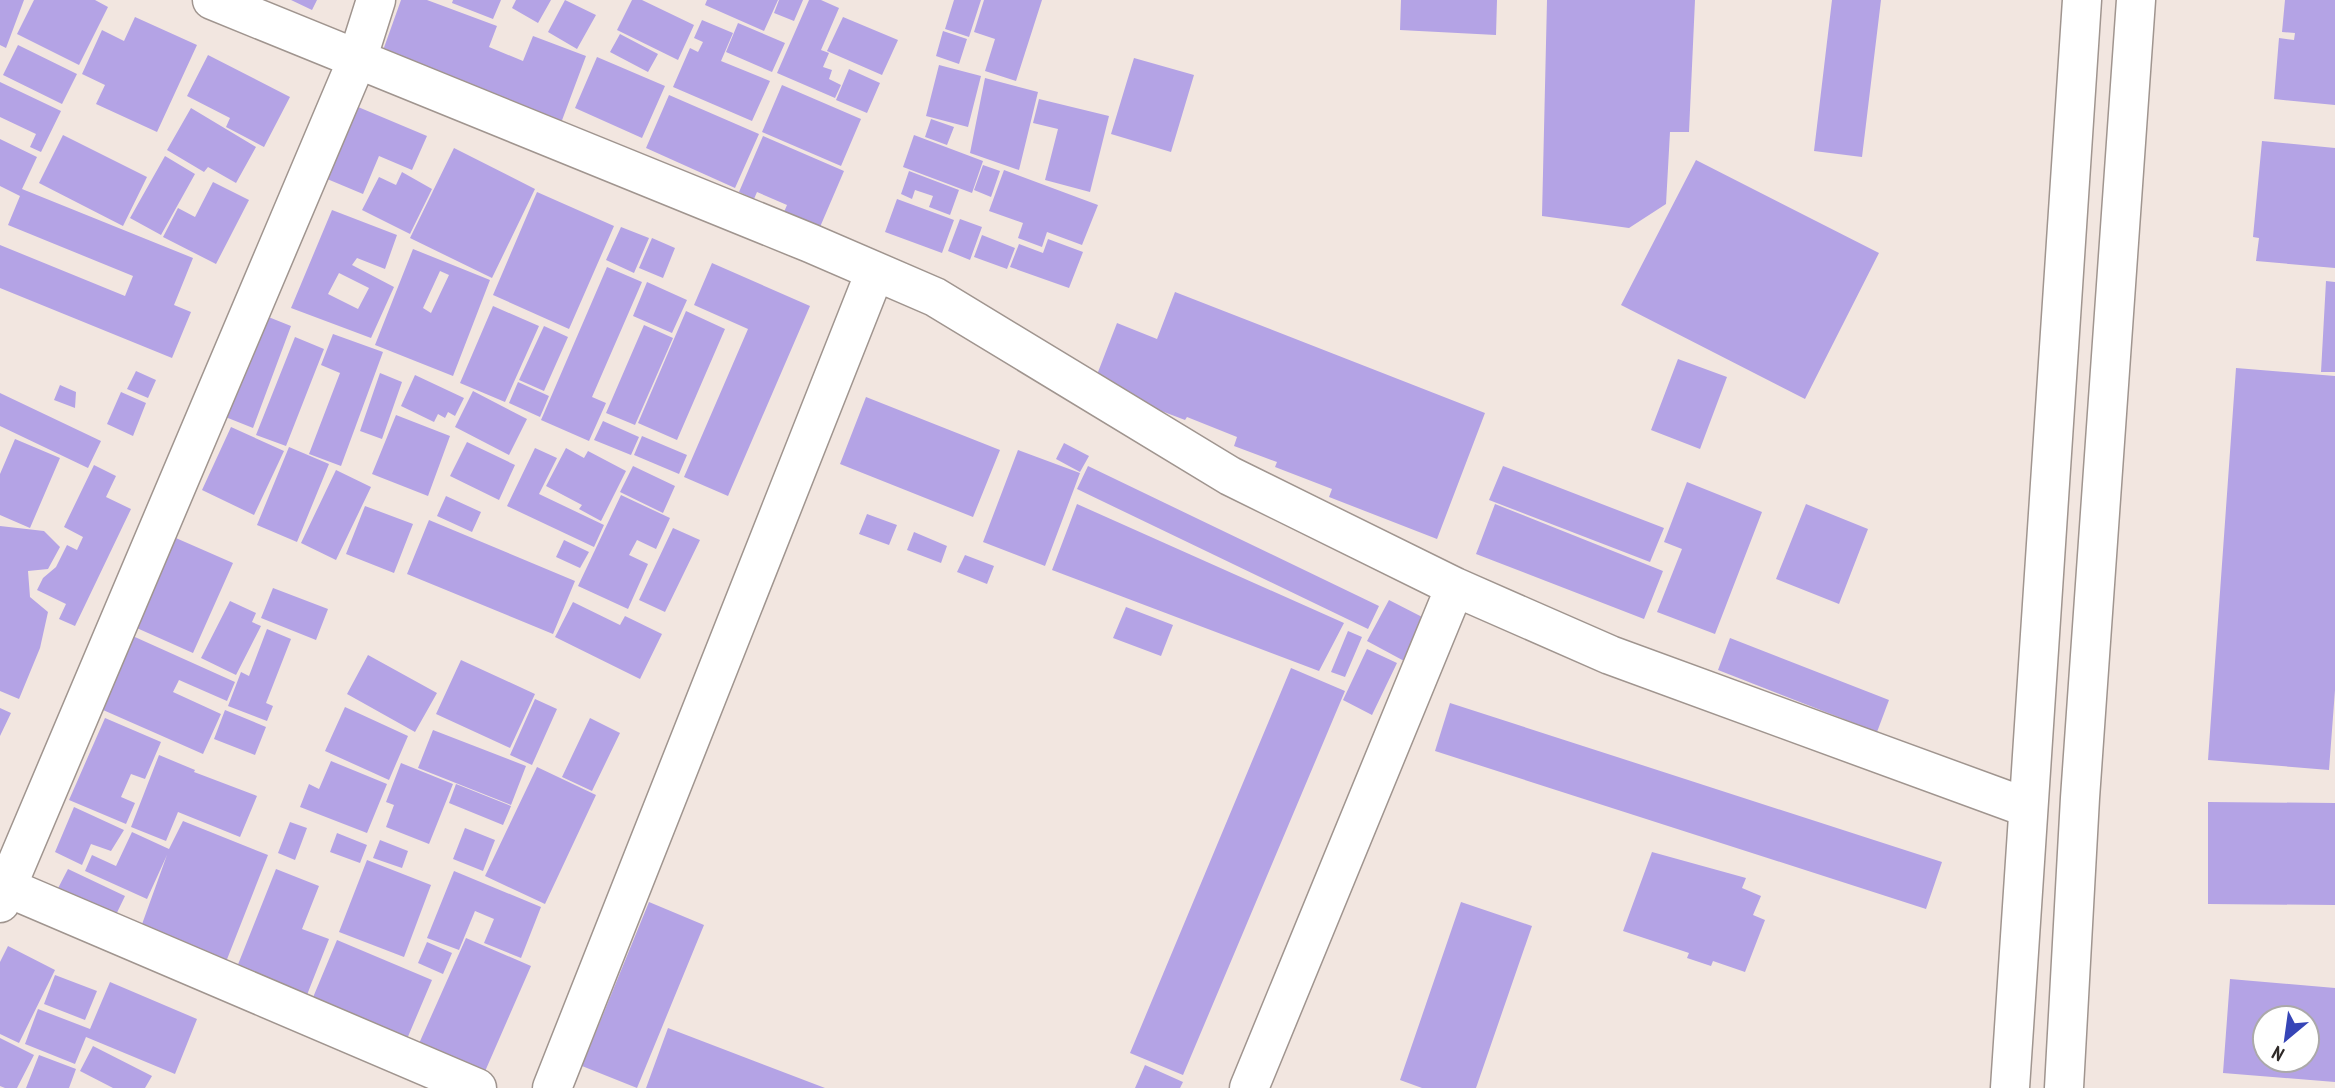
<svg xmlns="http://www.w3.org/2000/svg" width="2335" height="1088" font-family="'PT Sans Narrow',sans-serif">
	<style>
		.building { fill: #b4a3e5; fill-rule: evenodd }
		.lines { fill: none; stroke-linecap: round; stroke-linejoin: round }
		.street-casing { stroke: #a0958f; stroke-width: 41 }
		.secondary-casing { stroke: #a0958f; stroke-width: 41 }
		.street { stroke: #fff; stroke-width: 38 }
		.secondary { stroke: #fff; stroke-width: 38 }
	</style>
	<rect width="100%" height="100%" fill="#f2e6e0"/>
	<path class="building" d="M0 0H24L6 48 0 45Z
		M34 0H95L108 7 79 65 17 34Z
		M291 0H317L312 10Z
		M401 0H427L497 26 489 47 523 61 533 36 586 56 561 123 381 56Z
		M453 0H501L493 19 452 3Z
		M516 0H551L538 23 512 8Z
		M565 0 596 15 577 49 548 32Z
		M632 0H642L694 25 678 60 617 30Z
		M707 0H778L764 31 705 5Z
		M779 0H803L794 21 774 13Z
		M809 0H821L839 8 821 50 829 53 823 67 832 70 829 79 841 85 835 98 777 73Z
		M954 0H981L969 37 945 29Z
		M984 0H1042L1016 81 985 71 995 39 974 32Z
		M1401 0H1497L1496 35 1400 30Z
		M1547 0H1695L1689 132H1670L1666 204 1629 228 1542 216Z
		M1832 0H1881L1862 157 1814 151Z
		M2285 0H2335V105L2274 99 2279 38 2294 40 2295 33 2282 32Z
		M135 17 197 45 157 132 96 104 105 85 82 74 102 30 124 41Z
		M843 17 898 40 882 75 827 51Z
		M702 20 733 33 721 61 770 81 752 121 673 87 690 48 698 52 703 42 694 38Z
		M738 23 785 43 772 72 726 52Z
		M943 31 967 39 959 64 936 56Z
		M620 34 658 54 648 72 610 52Z
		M18 45 77 74 62 104 3 75Z
		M208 55 290 97 264 147 226 127 230 118 187 96Z
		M597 57 665 86 642 138 575 108Z
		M1134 58 1194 75 1171 152 1111 134Z
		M939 65 981 76 968 127 926 116Z
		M849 69 880 83 867 113 836 100Z
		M985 78 1038 92 1019 170 970 153Z
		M0 82 61 111 41 152 30 147 36 134 0 117Z
		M782 85 861 119 841 166 762 132Z
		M669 95 759 134 735 188 646 148Z
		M1039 99 1109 116 1090 192 1045 180 1058 129 1033 123Z
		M351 104 427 136 412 170 379 156 363 194 320 176Z
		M191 108 256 147 236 183 208 167 204 172 167 150Z
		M931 119 954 127 947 145 925 137Z
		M63 135 147 177 123 226 39 183Z
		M914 135 983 161 972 193 903 167Z
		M763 136 844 171 820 227 784 212 787 205 757 192 754 199 739 192Z
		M0 139 37 157 22 189 193 258 174 305 191 312 172 358 0 288V245L125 296 133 276 8 225 20 196 0 186Z
		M2262 141 2335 148V268L2256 261 2259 238 2253 237Z
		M454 148 535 189 492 278 410 238Z
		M165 156 195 174 161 235 130 218Z
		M1696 160 1879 253 1805 399 1621 305Z
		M983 165 1000 171 991 197 974 190Z
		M1004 170 1098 205 1082 245 1047 232 1042 247 1018 238 1023 223 989 211Z
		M909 171 959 190 950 215 929 207 933 196 915 190 912 199 901 194Z
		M402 172 432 189 410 234 362 210 379 177 396 185Z
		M213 182 249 200 216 264 163 237 178 208 195 217Z
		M537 192 614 226 569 329 493 295Z
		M897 199 954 220 942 253 885 232Z
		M332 210 397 235 385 269 357 258 352 265 394 287 371 338 291 308ZM339 273 369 288 358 309 328 294Z
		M960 219 982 227 970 260 948 251Z
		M621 227 649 238 634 273 606 260Z
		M982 235 1015 248 1007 269 974 257Z
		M652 238 675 248 663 278 639 268Z
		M1048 239 1083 252 1069 288 1010 267 1019 244 1043 253Z
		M413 249 490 280 453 376 375 345ZM440 271 449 275 431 313 423 308Z
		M712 263 810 306 728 496 684 477 748 329 694 305Z
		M607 267 642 282 592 397 606 403 589 441 541 420Z
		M2326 281 2335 282V372H2321Z
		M647 282 687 300 672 333 633 316Z
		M1175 292 1485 413 1437 539 1329 497 1332 489 1275 467 1277 462 1234 446 1237 437 1187 417 1185 420 1093 385 1117 323 1157 339Z
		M493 306 539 326 505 402 460 383Z
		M686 311 725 329 677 440 638 423Z
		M261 314 291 326 253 428 223 416Z
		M644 325 673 338 635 425 606 413Z
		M544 326 568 337 544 391 519 380Z
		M333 334 383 352 341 466 309 454 340 373 321 365Z
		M295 337 324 349 286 446 256 435Z
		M1678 359 1727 377 1700 449 1651 430Z
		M2236 368 2335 376V690L2329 770 2208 760Z
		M136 371 156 380 148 398 127 389Z
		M380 373 402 382 382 439 360 431Z
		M415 375 464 398 455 416 448 412 445 418 438 414 434 422 401 406Z
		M518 382 549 396 540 417 509 403Z
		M60 385 76 392 75 408 54 400Z
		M473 391 527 419 509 455 455 427Z
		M121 392 146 403 133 436 107 424Z
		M0 393 101 441 88 468 0 426Z
		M866 397 1000 450 973 517 840 464Z
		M396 415 450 436 428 496 372 474Z
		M603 421 639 437 631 455 594 440Z
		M231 427 284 451 254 515 202 490Z
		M642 436 687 455 679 474 634 455Z
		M15 439 60 458 30 528 0 515V474Z
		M467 442 515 465 499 500 450 476Z
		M1064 443 1089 456 1080 472 1056 459Z
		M289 447 329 464 297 542 257 525Z
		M535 448 557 458 539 494 604 525 594 547 507 506Z
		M566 448 584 458 588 451 626 471 601 521 579 509 582 505 546 486Z
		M1018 450 1080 473 1045 566 983 542Z
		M94 465 116 476 106 497 131 509 75 626 59 619 66 604 37 590 43 578 56 567 67 545 77 550 83 537 64 527Z
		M633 466 675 486 663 513 620 492Z
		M1088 466 1379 606 1368 629 1077 489Z
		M1503 466 1664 528 1650 562 1489 500Z
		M336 470 371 487 336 560 301 543Z
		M1687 482 1762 512 1715 634 1657 612 1682 549 1664 542Z
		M621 495 670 518 656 549 637 540 629 555 648 564 628 609 578 586Z
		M446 496 481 512 472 532 437 516Z
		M1077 504 1344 623 1319 671 1052 570Z
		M1495 504 1663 571 1644 619 1476 554Z
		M1806 504 1868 529 1839 604 1776 579Z
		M365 506 413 524 394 573 346 554Z
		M867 514 897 525 889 545 859 534Z
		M429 520 575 581 553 634 407 574Z
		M0 526 44 531 60 547 48 569 28 571 30 597 48 612 40 648 19 699 0 691Z
		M673 528 700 540 665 612 639 600Z
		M914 532 947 546 941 563 907 550Z
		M169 535 233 563 193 653 130 625Z
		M564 540 589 552 580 568 556 557Z
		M965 555 994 566 987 584 957 572Z
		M273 588 328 609 316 640 261 618Z
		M1389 600 1428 620 1406 662 1367 641Z
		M230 601 256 613 252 622 261 626 236 675 201 658Z
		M573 602 620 625 625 616 662 634 640 679 555 637Z
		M1126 607 1173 625 1161 656 1113 638Z
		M267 629 291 639 266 703 273 706 267 721 228 706 241 672 249 676Z
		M1348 631 1362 637 1345 677 1331 672Z
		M126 633 235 682 227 701 179 680 173 692 221 714 203 754 94 706Z
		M1730 638 1889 700 1877 732 1718 670Z
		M1367 649 1397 663 1372 715 1343 700Z
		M368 655 437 693 415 732 347 694Z
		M461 660 535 694 510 748 436 714Z
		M1291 668 1345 691 1183 1075 1130 1053Z
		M535 699 557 709 532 765 510 755Z
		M1450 703 1942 862 1926 909 1435 751Z
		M345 707 408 736 389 780 325 751Z
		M0 708 11 713 0 736Z
		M225 710 266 727 255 755 214 739Z
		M105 718 161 742 145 779 131 774 121 797 135 803 126 824 69 800Z
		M590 718 620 733 592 791 562 777Z
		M433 730 526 766 511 805 418 768Z
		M159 755 195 770 194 772 257 796 240 837 178 812 166 841 131 827Z
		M331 761 387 784 367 833 300 807 309 784 319 789Z
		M401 763 453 784 429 844 386 827 394 805 386 802Z
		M537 767 596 795 545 904 485 876Z
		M456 784 511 806 503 825 449 803Z
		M2208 802 2335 803V905L2208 904Z
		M74 807 124 830 111 851 91 844 82 865 55 852Z
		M183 821 268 855 222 972 137 938 167 855 147 899 85 871 92 855 116 866 132 832 169 849Z
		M290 822 307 828 295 860 278 853Z
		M465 828 495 840 483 871 453 859Z
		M337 833 367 845 360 863 330 852Z
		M380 840 408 851 402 868 373 858Z
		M1652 852 1746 878 1742 888 1761 896 1753 915 1765 920 1745 972 1713 961 1711 966 1687 958 1689 953 1623 931Z
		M367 860 431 885 404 957 339 932Z
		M68 869 125 896 112 923 54 896Z
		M276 869 319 886 302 929 329 939 303 1005 233 977Z
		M454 871 541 907 521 958 484 943 494 919 475 911 459 950 427 938Z
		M649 902 704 925 637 1088 582 1066Z
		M1461 902 1532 926 1476 1088H1422L1400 1080Z
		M466 938 531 966 483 1076 417 1048Z
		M337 940 432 980 404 1046 309 1007Z
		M427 942 452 953 443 974 418 963Z
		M8 946 55 970 19 1043 0 1034V962Z
		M55 975 97 991 85 1020 44 1004Z
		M2230 979 2335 988V1082L2223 1073ZM2265 1018H2307V1060H2265Z
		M110 982 197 1019 175 1074 86 1037 75 1064 25 1044 38 1009 90 1029Z
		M668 1028 825 1088H646Z
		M0 1038 34 1055 17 1088H5L0 1086Z
		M93 1046 152 1076 145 1088H113L80 1071Z
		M39 1055 76 1069 69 1088H26Z
		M1145 1065 1183 1082 1180 1088H1135Z"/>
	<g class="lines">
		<defs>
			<path id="street" d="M212 0 810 243 935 297 1230 476 1455 587 1610 655 2028 808
				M6 887 477 1088
				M0 903 357 60 376 0
				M552 1088 875 272
				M1249 1088 1455 587"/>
			<path id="secondary" d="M2010 1088 2082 0
				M2064 1088 2080 798 2136 0"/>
		</defs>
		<use href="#street" class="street-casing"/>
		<use href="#secondary" class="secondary-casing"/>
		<use href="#street" class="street"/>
		<use href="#secondary" class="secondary"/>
	</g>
	<g transform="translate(2286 1039) rotate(209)"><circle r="33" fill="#ffffff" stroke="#aba9a9" stroke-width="2"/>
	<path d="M0-5L12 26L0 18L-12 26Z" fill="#3645b7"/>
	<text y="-10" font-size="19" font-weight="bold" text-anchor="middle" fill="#2e2927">N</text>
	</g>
</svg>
